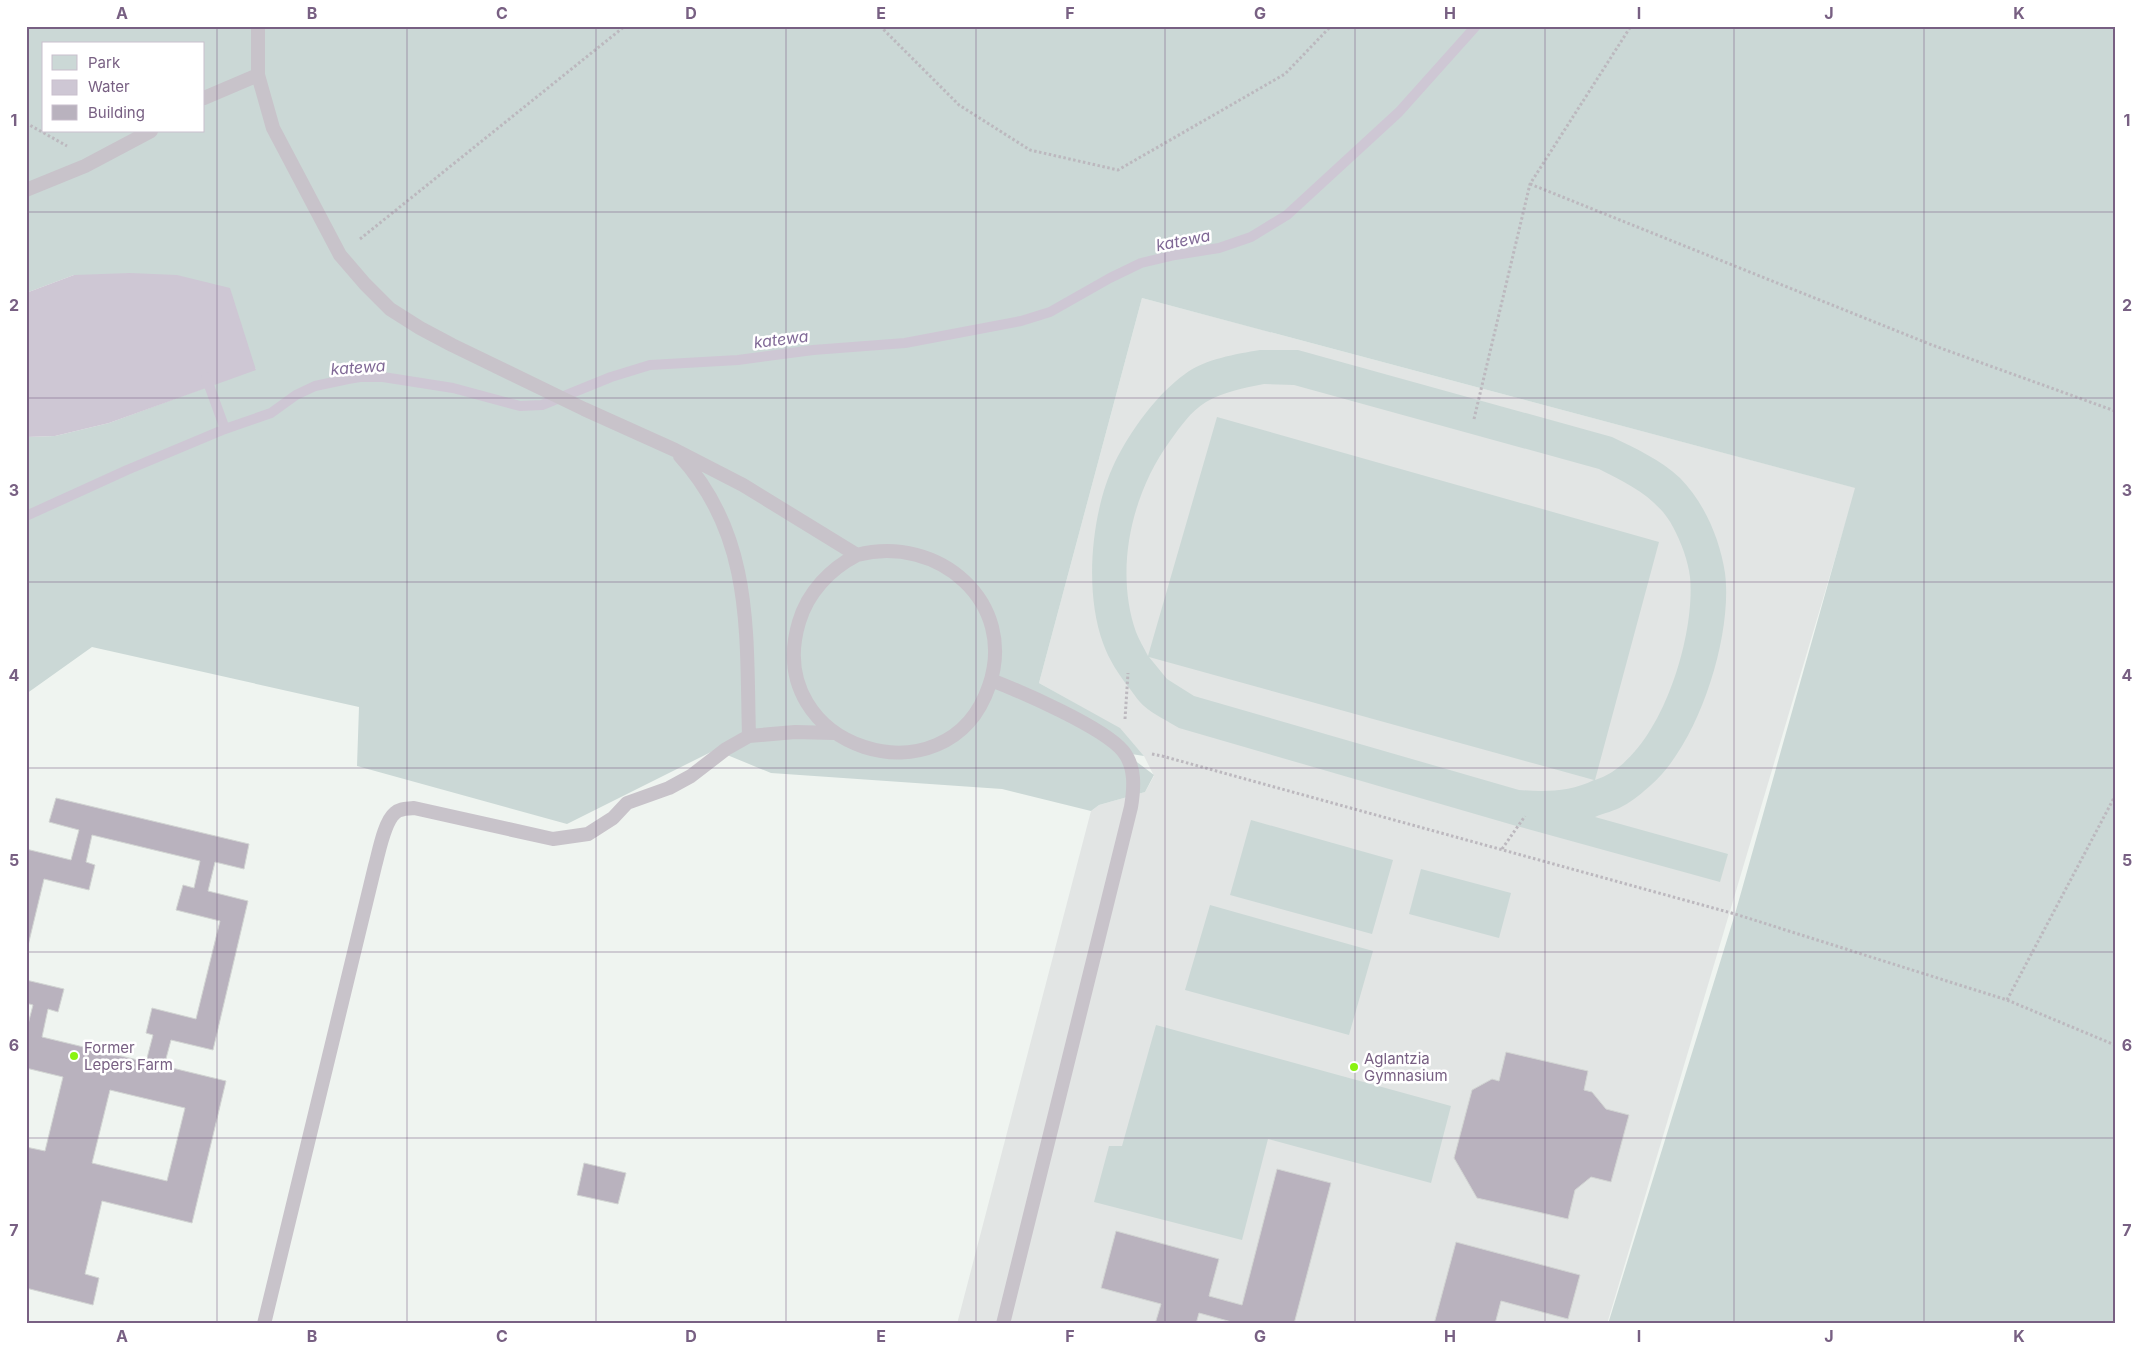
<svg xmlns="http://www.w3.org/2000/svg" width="2141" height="1350" font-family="Inter,sans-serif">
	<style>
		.built { fill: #e2e5e4 }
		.green { fill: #cbd8d6; fill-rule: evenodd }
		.water { fill: #cec7d4 }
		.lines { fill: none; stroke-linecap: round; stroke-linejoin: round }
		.stream { stroke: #cec7d4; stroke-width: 10 }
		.building { fill: #b9b2be; stroke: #d2d5d3; fill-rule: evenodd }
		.path { stroke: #bcb8be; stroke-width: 3; stroke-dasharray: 2.5 2.5; stroke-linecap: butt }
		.lane { stroke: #c8c3ca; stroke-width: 14 }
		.grid { fill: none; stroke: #786083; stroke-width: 1; stroke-opacity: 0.55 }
		.poi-dot { fill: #8af310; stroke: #fff; stroke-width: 2 }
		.labels { text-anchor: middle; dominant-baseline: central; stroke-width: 5; stroke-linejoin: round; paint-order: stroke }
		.poi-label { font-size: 15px; fill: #786083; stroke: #fff; text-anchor: start }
		.water-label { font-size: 16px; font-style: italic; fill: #806996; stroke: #fff }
		.neatline { fill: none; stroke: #786083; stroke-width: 2 }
		.grid-label { font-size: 16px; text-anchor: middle; font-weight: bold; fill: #786083 }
	</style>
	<rect width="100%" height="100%" fill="#eff4f0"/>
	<path class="built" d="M1142 298 1856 488 1607 1324H957L1091 811 1099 805 1145 792 1154 776 1144 756 1120 729 1039 683Z"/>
	<path class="green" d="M26 26H2115V1324H1608L1735 914 1855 488 1142 298 1039 683 1120 728 1144 756 1125 753 1154 775 1145 792 1099 805 1091 811 1002 789 771 773 715 750 567 824 357 766 359 707 92 647 26 694V437L55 436 109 423 256 369 74 275 26 293ZM44 44H204V131H44Z
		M1260 350H1298L1612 437C1635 448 1661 460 1680 478 1704 502 1720 539 1725 573 1733 635 1699 743 1651 785 1643 792 1633 801 1623 806 1615 811 1604 813 1595 817L1728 854 1720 882 1513 825 1179 728C1168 721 1154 715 1144 706 1139 702 1134 694 1130 689 1119 675 1109 660 1103 643 1084 591 1091 512 1115 462 1131 430 1156 395 1185 374 1205 359 1236 354 1260 350ZM1264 384 1294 385 1599 469C1627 483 1658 498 1673 527 1681 542 1688 560 1690 577 1696 637 1659 760 1595 780L1659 542 1217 417 1148 656C1144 648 1139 640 1136 632 1114 569 1132 493 1170 441 1180 427 1191 411 1206 402 1223 392 1244 388 1264 384ZM1149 657 1594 780C1570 792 1545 792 1519 790L1194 696 1167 679Z
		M1251 820 1393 860 1372 934 1230 895Z
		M1421 869 1511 893 1499 938 1409 914Z
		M1210 905 1373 951 1349 1035 1185 990Z
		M1156 1025 1451 1106 1431 1183 1268 1139 1242 1240 1094 1202 1109 1146H1122Z"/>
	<path class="water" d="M130 273 177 275 230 288 256 370 109 423 55 436 26 437V293L74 275Z"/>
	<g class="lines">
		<path class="stream" d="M206 377 225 429
			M26 516 127 470 225 429 271 413 296 395 315 386 348 379 360 377H383L453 388 520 406 542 405 611 377 650 365 738 360 813 350 905 343 1021 321 1050 312 1110 278 1141 263 1175 255 1219 248 1251 237 1287 215 1399 112 1476 26"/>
	</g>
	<path class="building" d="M56 798 249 844 244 869 215 862 208 891 248 901 213 1050 171 1040 164 1066 226 1081 192 1223 102 1201 85 1274 99 1278 93 1305 26 1288V1147L45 1151 63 1077 26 1068V1032L33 1005 26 1003V980L64 989 58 1012 48 1009 42 1037 146 1062 153 1035 146 1033 152 1008 196 1019 220 921 176 910 183 885 194 888 200 861 92 835 86 862 95 865 89 890 44 879 26 954V849L71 860 79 830 49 822ZM110 1090 185 1108 167 1181 92 1163Z
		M1506 1052 1588 1071 1584 1090 1592 1092 1606 1109 1629 1115 1611 1182 1591 1177 1575 1190 1568 1219 1477 1198 1454 1158 1472 1090 1492 1079 1499 1081Z
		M584 1163 626 1173 618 1204 577 1195Z
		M1277 1169 1331 1183 1294 1324H1239L1199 1313 1196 1324H1155L1161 1304 1101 1288 1116 1231 1219 1259 1209 1296 1242 1305Z
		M1456 1242 1580 1275 1568 1319 1501 1301 1495 1324H1434Z"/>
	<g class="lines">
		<path class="path" d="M880 26 959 105 1030 150 1118 170 1285 74 1331 26
			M26 123 67 146
			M1530 184 1932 345 2115 411
			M360 239 625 26
			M1474 419 1530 184 1631 26
			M1125 719 1128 673
			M1152 754 1162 756 1735 914 2007 1000 2115 1045
			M1502 849 1525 816
			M2007 1000 2115 796"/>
		<path class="lane" d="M258 26V75L273 128 340 255 365 284 390 309 420 328 452 345 584 409 675 450 743 485 857 555C938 534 1018 602 989 686 948 807 761 749 799 622 808 592 830 569 857 555
			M204 98 258 75
			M26 190 85 166 151 131
			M680 456C754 537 746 634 749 736
			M991 680C1022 692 1103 727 1123 751 1136 767 1134 789 1131 807L1003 1324
			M264 1324 375 866C379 852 384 822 395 813 400 808 407 809 414 808L553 839 588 834 613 818 627 803 669 788 691 776 726 749 749 736 795 732 835 733"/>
	</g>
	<path class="grid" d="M217 26V1324M407 26V1324M596 26V1324M786 26V1324M976 26V1324M1165 26V1324M1355 26V1324M1545 26V1324M1734 26V1324M1924 26V1324M26 212H2115M26 398H2115M26 582H2115M26 768H2115M26 952H2115M26 1138H2115"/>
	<g class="poi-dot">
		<circle cx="74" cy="1056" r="5"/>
		<circle cx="1354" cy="1067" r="5"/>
	</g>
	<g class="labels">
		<g class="poi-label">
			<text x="84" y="1047">Former<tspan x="84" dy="17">Lepers Farm</tspan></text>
			<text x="1364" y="1058">Aglantzia<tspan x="1364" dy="17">Gymnasium</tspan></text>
		</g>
		<g class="water-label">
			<text transform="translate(1183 240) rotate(-11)">katewa</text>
			<text transform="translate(781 339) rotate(-7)">katewa</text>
			<text transform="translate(358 367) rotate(-4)">katewa</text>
		</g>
	</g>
	<rect width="2141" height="1350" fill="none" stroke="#ffffff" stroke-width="55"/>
	<rect x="42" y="42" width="162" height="90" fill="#ffffff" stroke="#c9bfcd"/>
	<rect x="52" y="55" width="25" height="15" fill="#cbd8d6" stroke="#c9bfcd"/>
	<text x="88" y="68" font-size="15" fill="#786083">Park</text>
	<rect x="52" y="80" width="25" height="15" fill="#cec7d4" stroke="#c9bfcd"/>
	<text x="88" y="92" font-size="15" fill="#786083">Water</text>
	<rect x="52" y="105" width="25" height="15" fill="#b9b2be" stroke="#c9bfcd"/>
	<text x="88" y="118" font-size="15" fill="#786083">Building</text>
	<rect x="28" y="28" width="2086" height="1294" class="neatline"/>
	<g class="grid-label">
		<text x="122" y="19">A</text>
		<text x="312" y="19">B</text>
		<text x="502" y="19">C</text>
		<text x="691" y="19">D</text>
		<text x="881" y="19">E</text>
		<text x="1070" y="19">F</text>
		<text x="1260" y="19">G</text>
		<text x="1450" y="19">H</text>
		<text x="1639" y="19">I</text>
		<text x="1829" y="19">J</text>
		<text x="2019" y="19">K</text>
		<text x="14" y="126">1</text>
		<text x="2127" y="126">1</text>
		<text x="14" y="311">2</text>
		<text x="2127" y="311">2</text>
		<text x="14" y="496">3</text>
		<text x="2127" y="496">3</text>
		<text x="14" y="681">4</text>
		<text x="2127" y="681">4</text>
		<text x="14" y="866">5</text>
		<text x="2127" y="866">5</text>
		<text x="14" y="1051">6</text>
		<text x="2127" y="1051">6</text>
		<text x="14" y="1236">7</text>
		<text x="2127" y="1236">7</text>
		<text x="122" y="1342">A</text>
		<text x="312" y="1342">B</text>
		<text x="502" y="1342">C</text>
		<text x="691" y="1342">D</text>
		<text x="881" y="1342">E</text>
		<text x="1070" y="1342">F</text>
		<text x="1260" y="1342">G</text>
		<text x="1450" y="1342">H</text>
		<text x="1639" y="1342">I</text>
		<text x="1829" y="1342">J</text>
		<text x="2019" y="1342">K</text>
	</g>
</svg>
